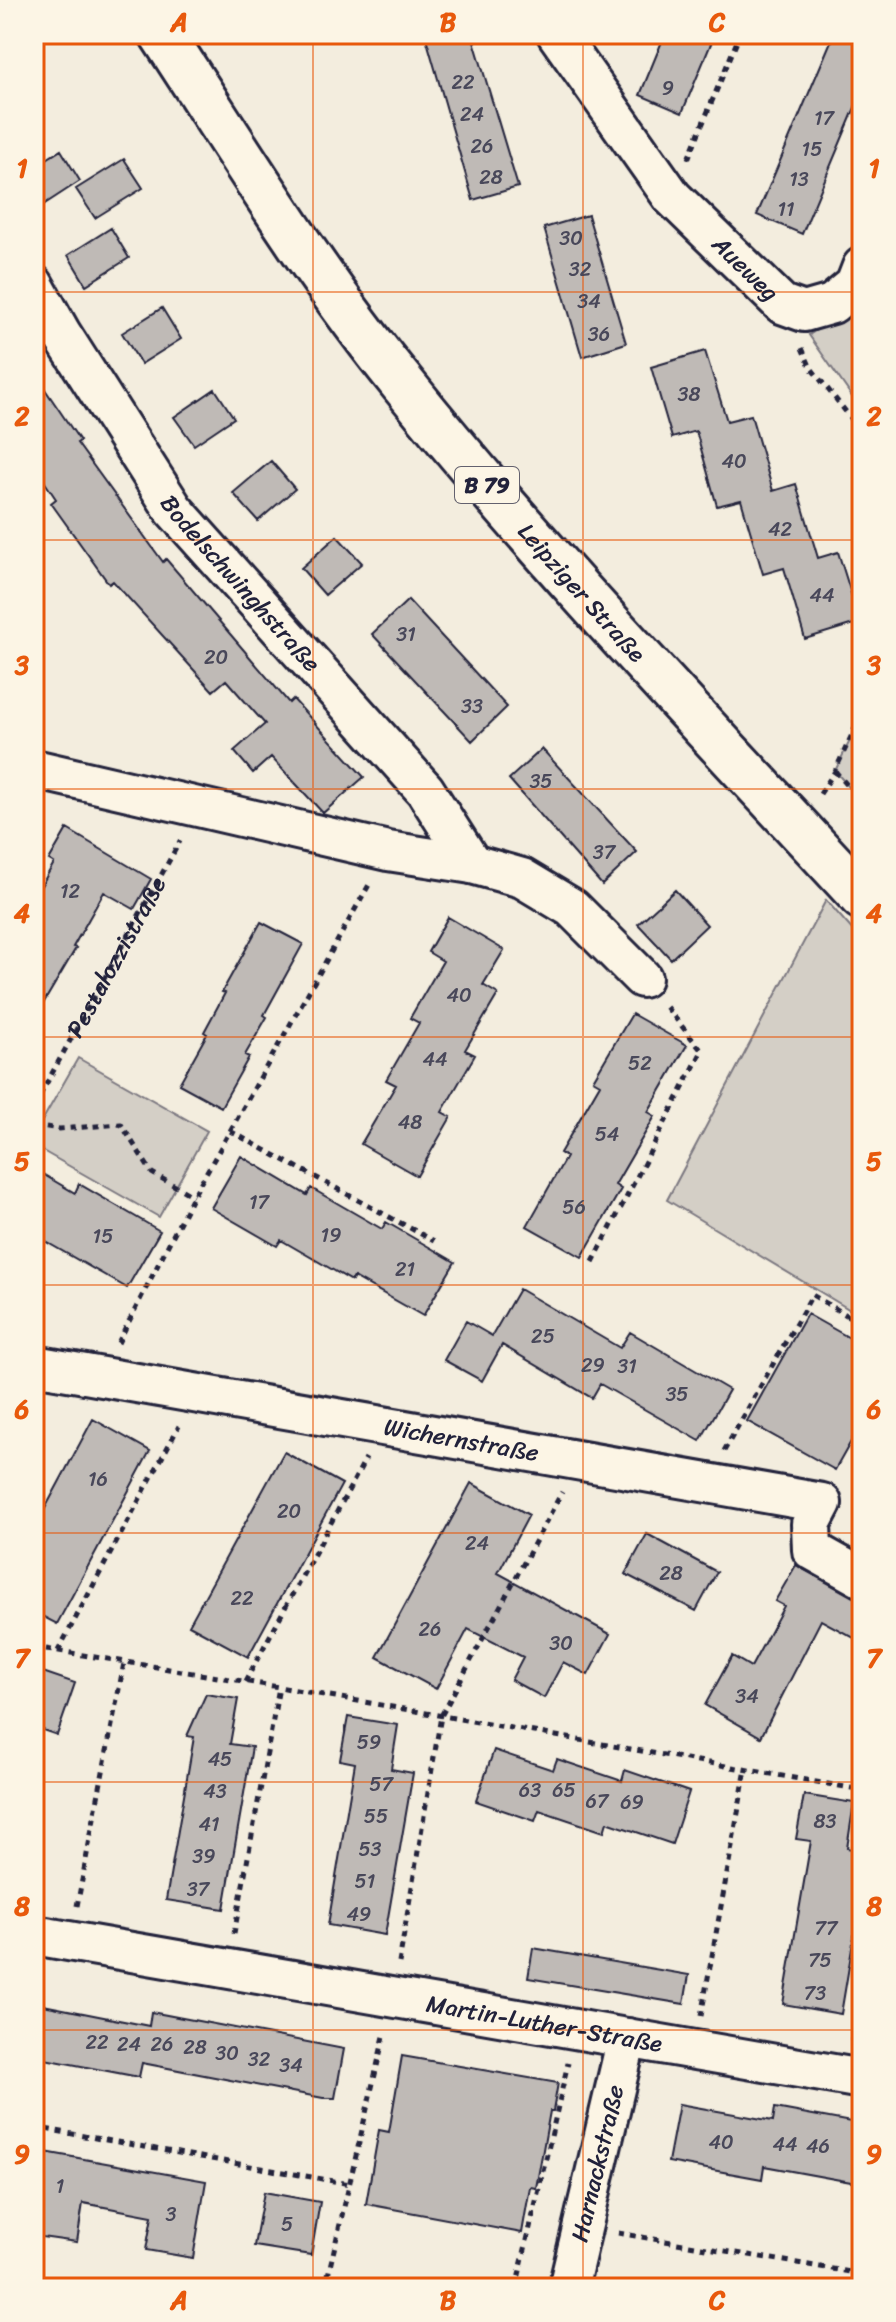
<svg xmlns="http://www.w3.org/2000/svg" width="896" height="2322" font-family="Sriracha,sans-serif">
	<style>
		.green { fill: #d4cfc6; stroke: #7b7880; stroke-width: 2 }
		.building { fill: #bfbab6; stroke: #22223b; stroke-width: 2 }
		.lines { fill: none; stroke-linecap: round; stroke-linejoin: round }
		.minor-casing { stroke: #22223b; stroke-width: 44 }
		.major-casing { stroke: #22223b; stroke-width: 50 }
		.path { stroke: #22223b; stroke-width: 5; stroke-dasharray: 6 6; stroke-linecap: butt }
		.minor { stroke: #fcf5e5; stroke-width: 38 }
		.major { stroke: #fcf5e5; stroke-width: 44 }
		.grid { fill: none; stroke: #e8590c; stroke-width: 2; stroke-opacity: 0.55 }
		.labels { text-anchor: middle; dominant-baseline: central; stroke-width: 6; stroke-linejoin: round; paint-order: stroke }
		.number-label { font-size: 20px; fill: #49485a }
		.shield { fill: #fcf5e5; stroke: #63616e; stroke-width: 2 }
		.shield-label { font-size: 22px; font-weight: bold; fill: #22223b }
		.street-label { font-size: 24px; fill: #22223b; stroke: #fcf5e5 }
		.neatline { fill: none; stroke: #e8590c; stroke-width: 3 }
		.grid-label { font-size: 26px; text-anchor: middle; font-weight: bold; fill: #e8590c }
	</style>
	<rect width="100%" height="100%" fill="#f3edde"/>
	<filter id="ink" filterUnits="userSpaceOnUse"><feTurbulence type="fractalNoise" baseFrequency=".0125" numOctaves="2"/><feDisplacementMap in="SourceGraphic" scale="16" xChannelSelector="R" yChannelSelector="G"/><feConvolveMatrix kernelMatrix="1 2 1 2 8 2 1 2 1" color-interpolation-filters="sRGB"/></filter>
	<g filter="url(#ink)">
		<path class="green" d="M862 301V411L809 335Z
			M862 716V802L835 771Z
			M826 900 862 941V1317L667 1200Z
			M78 1058 207 1131 159 1217 34 1146V1135Z"/>
		<path class="building" d="M425 34H472L518 187 473 200Z
			M665 34H715L682 113 640 95Z
			M834 34H862V91L802 234 757 215Z
			M61 150 80 181 34 211V167Z
			M124 159 143 188 95 218 76 189Z
			M588 215 626 343 582 357 544 228Z
			M111 228 129 258 86 285 68 255Z
			M162 308 181 339 141 364 122 333Z
			M705 351 727 421 751 415 773 491 796 484 818 558 838 552 860 622 805 639 784 568 763 574 741 500 717 506 696 431 672 438 651 367Z
			M34 373 80 441 77 443 163 562 166 559 289 703 293 699 364 777 323 813 271 757 253 773 234 751 265 724 226 680 213 691 113 581 109 584 51 503 56 499 34 466Z
			M215 389 234 418 194 445 174 417Z
			M271 461 295 489 258 521 233 493Z
			M337 536 362 563 325 595 301 568Z
			M408 600 507 707 472 741 372 634Z
			M542 749 637 852 602 885 509 779Z
			M67 829 151 879 134 909 104 892 73 947 76 948 34 1019V898L54 863 49 860Z
			M675 890 707 925 671 959 638 924Z
			M448 917 504 950 483 985 498 994 465 1050 475 1055 442 1112 451 1117 417 1176 361 1144 396 1085 386 1080 419 1023 410 1018 443 961 428 952Z
			M261 922 303 944 264 1015 267 1017 245 1055 249 1057 221 1107 179 1084 207 1034 204 1032 225 993 222 992Z
			M632 1014 687 1045 648 1112 655 1116 615 1185 621 1189 582 1257 527 1226 566 1157 560 1153 600 1084 593 1080Z
			M241 1156 307 1195 311 1188 382 1229 386 1222 455 1262 423 1316 354 1277 352 1281 281 1240 277 1246 211 1208Z
			M34 1169 75 1193 79 1184 160 1231 127 1288 34 1235Z
			M519 1289 620 1348 630 1332 729 1390 700 1441 600 1384 592 1398 502 1345 482 1381 444 1360 466 1321 492 1336Z
			M807 1314 862 1345V1422L835 1470 747 1421Z
			M93 1419 150 1451 57 1624 34 1612V1529Z
			M284 1452 342 1484 248 1657 189 1625Z
			M471 1483 529 1515 498 1573 610 1634 588 1675 563 1662 544 1698 511 1680 523 1657 468 1629 436 1689 377 1657Z
			M647 1534 717 1572 696 1611 625 1574Z
			M796 1565 862 1601V1623L854 1638 821 1620 761 1737 705 1705 732 1656 751 1667 784 1606 775 1601Z
			M34 1669 75 1683 57 1735 34 1727Z
			M206 1694 238 1699 230 1744 252 1747 224 1909 166 1900 194 1737 187 1736Z
			M348 1717 398 1725 391 1769 413 1773 385 1935 328 1925 355 1763 340 1760Z
			M494 1750 553 1770 557 1759 622 1781 625 1770 689 1792 672 1844 607 1822 604 1832 539 1810 535 1821 476 1801Z
			M804 1795 854 1803 847 1848 862 1851V1889L841 2014 783 2004 811 1841 796 1839Z
			M533 1948 689 1975 684 2004 528 1978Z
			M38 2004 149 2026 151 2012 344 2049 335 2098H323L142 2063 139 2077 34 2057V2024Z
			M402 2056 558 2083 553 2111H550L536 2188 530 2187 522 2233 366 2204 379 2130 389 2132Z
			M679 2104 773 2121 775 2108 862 2124V2184L764 2166 762 2179 668 2162Z
			M34 2150 206 2181 193 2258 146 2250 152 2216 83 2203 77 2242 34 2236Z
			M264 2192 320 2202 311 2255 254 2246Z"/>
		<g class="lines">
			<defs>
				<g id="minor">
					<path id="s2" d="M557 34 672 197 782 304 804 312 832 304 855 285 862 267"/>
					<path id="s3" d="M34 285 61 333 174 510 425 790 472 864"/>
					<path d="M34 769 388 851 472 864 522 878 572 908 642 978"/>
					<path id="s4" d="M34 1365 822 1503 811 1524 812 1550 862 1578"/>
					<path id="s5" d="M34 1935 862 2079"/>
					<path id="s6" d="M568 2288 627 2038"/>
				</g>
				<g id="major">
					<path id="s7" d="M162 34C239 151 313 274 402 383 546 562 706 728 862 897"/>
				</g>
			</defs>
			<use href="#minor" class="minor-casing"/>
			<use href="#major" class="major-casing"/>
			<g class="path">
				<path d="M688 159 740 34"/>
				<path d="M802 348 811 368 862 432"/>
				<path d="M835 771 862 802"/>
				<path d="M820 794 835 771 862 713"/>
				<path id="s1" d="M34 1106 180 841"/>
				<path d="M34 1125 59 1129 121 1124 152 1173 193 1196"/>
				<path d="M230 1131 370 883"/>
				<path d="M593 1262 702 1051 663 1003"/>
				<path d="M118 1343 193 1196 230 1131 434 1241"/>
				<path d="M724 1451 812 1295 862 1324"/>
				<path d="M34 1647 279 1687 862 1790"/>
				<path d="M58 1651 179 1426"/>
				<path d="M245 1682 366 1458"/>
				<path d="M77 1906 124 1663"/>
				<path d="M234 1934 279 1687"/>
				<path d="M399 1963 441 1716 562 1492"/>
				<path d="M701 2016 746 1769"/>
				<path d="M852 2041 862 1983"/>
				<path d="M34 2127 350 2184"/>
				<path d="M618 2233 862 2274"/>
				<path d="M325 2288 385 2032"/>
				<path d="M516 2288 568 2063"/>
			</g>
			<use href="#minor" class="minor"/>
			<use href="#major" class="major"/>
		</g>
	</g>
	<path class="grid" d="M313 34V2288M583 34V2288M34 292H862M34 540H862M34 789H862M34 1037H862M34 1285H862M34 1533H862M34 1782H862M34 2030H862"/>
	<g class="labels">
		<g class="number-label">
			<text x="463" y="82">22</text>
			<text x="668" y="88">9</text>
			<text x="472" y="114">24</text>
			<text x="824" y="118">17</text>
			<text x="482" y="146">26</text>
			<text x="812" y="149">15</text>
			<text x="491" y="177">28</text>
			<text x="799" y="179">13</text>
			<text x="786" y="209">11</text>
			<text x="571" y="238">30</text>
			<text x="580" y="269">32</text>
			<text x="589" y="301">34</text>
			<text x="599" y="334">36</text>
			<text x="689" y="394">38</text>
			<text x="734" y="461">40</text>
			<text x="780" y="529">42</text>
			<text x="822" y="595">44</text>
			<text x="406" y="634">31</text>
			<text x="216" y="657">20</text>
			<text x="472" y="706">33</text>
			<text x="541" y="781">35</text>
			<text x="604" y="852">37</text>
			<text x="70" y="891">12</text>
			<text x="459" y="995">40</text>
			<text x="435" y="1059">44</text>
			<text x="640" y="1063">52</text>
			<text x="410" y="1122">48</text>
			<text x="607" y="1134">54</text>
			<text x="259" y="1202">17</text>
			<text x="574" y="1207">56</text>
			<text x="331" y="1235">19</text>
			<text x="103" y="1236">15</text>
			<text x="405" y="1269">21</text>
			<text x="543" y="1336">25</text>
			<text x="593" y="1365">29</text>
			<text x="627" y="1366">31</text>
			<text x="677" y="1394">35</text>
			<text x="98" y="1479">16</text>
			<text x="289" y="1511">20</text>
			<text x="477" y="1543">24</text>
			<text x="671" y="1573">28</text>
			<text x="242" y="1598">22</text>
			<text x="430" y="1629">26</text>
			<text x="561" y="1643">30</text>
			<text x="747" y="1696">34</text>
			<text x="369" y="1742">59</text>
			<text x="220" y="1759">45</text>
			<text x="381" y="1784">57</text>
			<text x="530" y="1790">63</text>
			<text x="564" y="1790">65</text>
			<text x="215" y="1791">43</text>
			<text x="597" y="1801">67</text>
			<text x="632" y="1802">69</text>
			<text x="376" y="1816">55</text>
			<text x="825" y="1821">83</text>
			<text x="209" y="1824">41</text>
			<text x="370" y="1849">53</text>
			<text x="204" y="1856">39</text>
			<text x="365" y="1881">51</text>
			<text x="198" y="1889">37</text>
			<text x="359" y="1914">49</text>
			<text x="826" y="1928">77</text>
			<text x="820" y="1960">75</text>
			<text x="815" y="1993">73</text>
			<text x="97" y="2042">22</text>
			<text x="129" y="2044">24</text>
			<text x="162" y="2044">26</text>
			<text x="195" y="2047">28</text>
			<text x="227" y="2053">30</text>
			<text x="259" y="2059">32</text>
			<text x="291" y="2065">34</text>
			<text x="721" y="2142">40</text>
			<text x="785" y="2144">44</text>
			<text x="818" y="2146">46</text>
			<text x="60" y="2186">1</text>
			<text x="171" y="2214">3</text>
			<text x="287" y="2224">5</text>
		</g>
		<rect class="shield" x="455" y="467" width="64" height="36" rx="6"/>
		<g class="shield-label">
			<text x="487" y="485">B 79</text>
		</g>
		<g class="street-label">
			<text stroke="none"><textPath href="#s2" startOffset="302">Aueweg</textPath></text>
			<text stroke="none"><textPath href="#s3" startOffset="364">Bodelschwinghstraße</textPath></text>
			<text stroke="none"><textPath href="#s7" startOffset="700">Leipziger Straße</textPath></text>
			<text stroke="none"><textPath href="#s1" startOffset="170">Pestalozzistraße</textPath></text>
			<text stroke="none"><textPath href="#s4" startOffset="434">Wichernstraße</textPath></text>
			<text stroke="none"><textPath href="#s5" startOffset="518">Martin-Luther-Straße</textPath></text>
			<text stroke="none"><textPath href="#s6" startOffset="128">Harnackstraße</textPath></text>
		</g>
	</g>
	<rect width="896" height="2322" fill="none" stroke="#fcf5e5" stroke-width="88"/>
	<rect x="44" y="44" width="808" height="2234" class="neatline"/>
	<g class="grid-label">
		<text x="179" y="31">A</text>
		<text x="448" y="31">B</text>
		<text x="717" y="31">C</text>
		<text x="22" y="177">1</text>
		<text x="874" y="177">1</text>
		<text x="22" y="425">2</text>
		<text x="874" y="425">2</text>
		<text x="22" y="674">3</text>
		<text x="874" y="674">3</text>
		<text x="22" y="922">4</text>
		<text x="874" y="922">4</text>
		<text x="22" y="1170">5</text>
		<text x="874" y="1170">5</text>
		<text x="22" y="1418">6</text>
		<text x="874" y="1418">6</text>
		<text x="22" y="1667">7</text>
		<text x="874" y="1667">7</text>
		<text x="22" y="1915">8</text>
		<text x="874" y="1915">8</text>
		<text x="22" y="2163">9</text>
		<text x="874" y="2163">9</text>
		<text x="179" y="2309">A</text>
		<text x="448" y="2309">B</text>
		<text x="717" y="2309">C</text>
	</g>
</svg>
